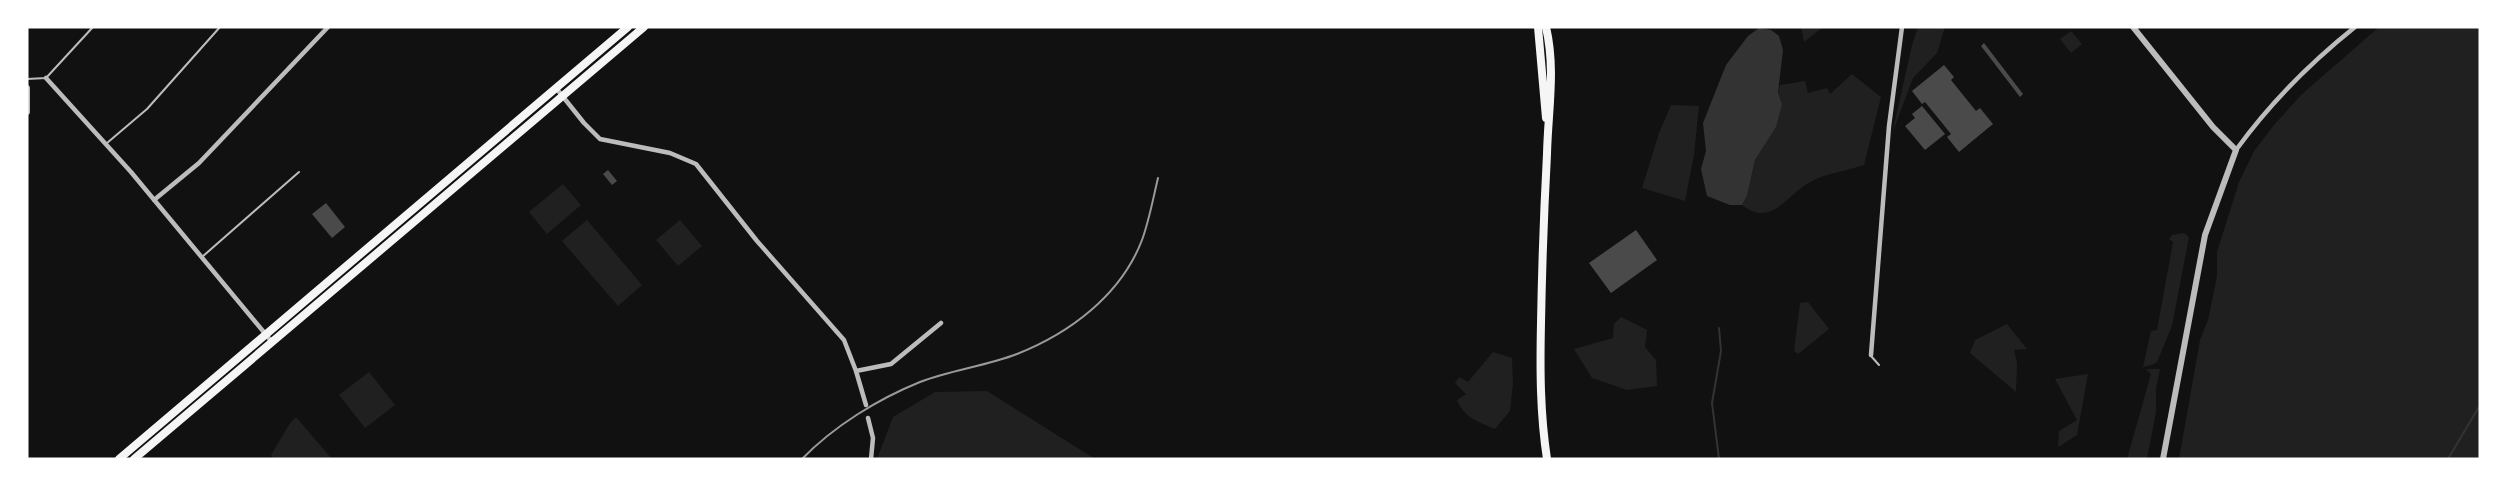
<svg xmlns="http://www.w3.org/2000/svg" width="2507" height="486" font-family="'DM Sans',sans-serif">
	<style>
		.green { fill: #202020 }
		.water { fill: #333 }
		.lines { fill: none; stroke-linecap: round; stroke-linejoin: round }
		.stream { stroke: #333; stroke-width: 2 }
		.building { fill: #4a4a4a }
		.service { stroke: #bcbcbc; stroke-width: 2 }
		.minor { stroke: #bcbcbc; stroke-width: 4.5 }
		.tertiary { stroke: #bcbcbc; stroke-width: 6 }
		.primary { stroke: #f5f5f5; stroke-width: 8 }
		.rail { stroke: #9a9a9a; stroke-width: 2 }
	</style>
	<rect width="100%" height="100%" fill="#111"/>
	<path class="green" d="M1801 27H1823L1804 42Z
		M1918 27H1945L1937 53 1913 78 1892 134 1912 45Z
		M2379 27H2480V459H2179L2200 340 2208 320 2217 276V252L2239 182 2254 151 2274 125 2301 95Z
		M2071 31 2082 44 2071 53 2060 39Z
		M1852 74 1881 97 1864 165C1847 171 1825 173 1810 182 1785 196 1772 228 1742 205L1747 196 1755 160 1776 127 1778 93 1780 85 1805 81 1808 93 1827 88 1830 94Z
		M1671 105 1699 106 1694 155 1685 201 1642 188 1659 133Z
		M563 184 581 205 547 234 529 212Z
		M587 220 642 285 618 306 562 241Z
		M680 220 702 246 678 266 656 240Z
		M2184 233 2189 237 2172 326 2157 362 2152 365 2143 367 2151 331 2157 330 2173 242 2169 239 2172 235Z
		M1808 302 1829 329 1798 354 1794 351 1800 303Z
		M1621 317 1647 330 1645 347 1656 360 1657 386 1627 390 1592 378 1574 349 1613 338 1614 324Z
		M2007 324 2027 349 2014 350 2017 363 2016 392 1970 353 1975 340Z
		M1493 352 1512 358 1513 384 1510 411 1495 429C1479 422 1464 418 1457 400L1466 394 1455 383 1459 377 1468 382Z
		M2146 369H2160L2156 389V412L2147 459H2127L2151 374Z
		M369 372 395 405 365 428 339 395Z
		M2088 374 2077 435 2058 447 2059 431 2077 420 2055 379Z
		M987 391 1095 459H877L893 417 935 392Z
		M296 417 332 459H274L271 455 290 423Z"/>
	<path class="water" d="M1759 28 1771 30 1779 36 1783 50 1778 93 1782 104 1776 127 1755 160 1747 196 1742 205H1730L1707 196 1701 169 1706 151 1703 123 1726 65 1748 36Z"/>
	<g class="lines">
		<path class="stream" d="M1719 459 1712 403 1721 351 1719 328
			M2448 459 2480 405"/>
	</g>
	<path class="building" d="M1984 43 2023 94 2020 97 1981 46Z
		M1944 65 1954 77 1951 80 1976 111 1980 108 1993 124 1959 152 1947 137 1951 134 1925 102 1922 104 1912 91Z
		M1922 106 1945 134 1925 150 1905 126 1915 118 1912 114Z
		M608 170 617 181 612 185 603 174Z
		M326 203 345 227 332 238 312 214Z
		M1636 230 1657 260 1611 293 1589 263Z"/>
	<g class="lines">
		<path class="service" d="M27 79 46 78 93 27
			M107 143 147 109 220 27
			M202 257 299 172
			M1871 356 1879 365"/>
		<path class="minor" d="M46 78 131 172 272 342
			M556 88 584 123 600 139 670 153 696 164 757 241 844 340 856 371 891 364 941 323
			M2236 150C2270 103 2310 63 2355 27
			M154 200 199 163 328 27
			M1871 355 1889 126 1902 27
			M856 371 866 405
			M868 418 873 438 871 459"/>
		<path class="tertiary" d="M2133 27 2213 127 2236 150 2205 235 2163 459
			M27 88V112"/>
		<path class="primary" d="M1538 27 1546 118
			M1546 27C1556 70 1548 110 1547 154 1544 210 1542 266 1541 323 1540 369 1540 413 1547 459
			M119 459 628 27
			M134 459 644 27"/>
		<path class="rail" d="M802 459C834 426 878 399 920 382 951 370 986 366 1017 354 1070 333 1121 295 1142 240 1149 221 1153 199 1158 178"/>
	</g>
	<rect width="2507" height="486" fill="none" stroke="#ffffff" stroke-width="57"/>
</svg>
